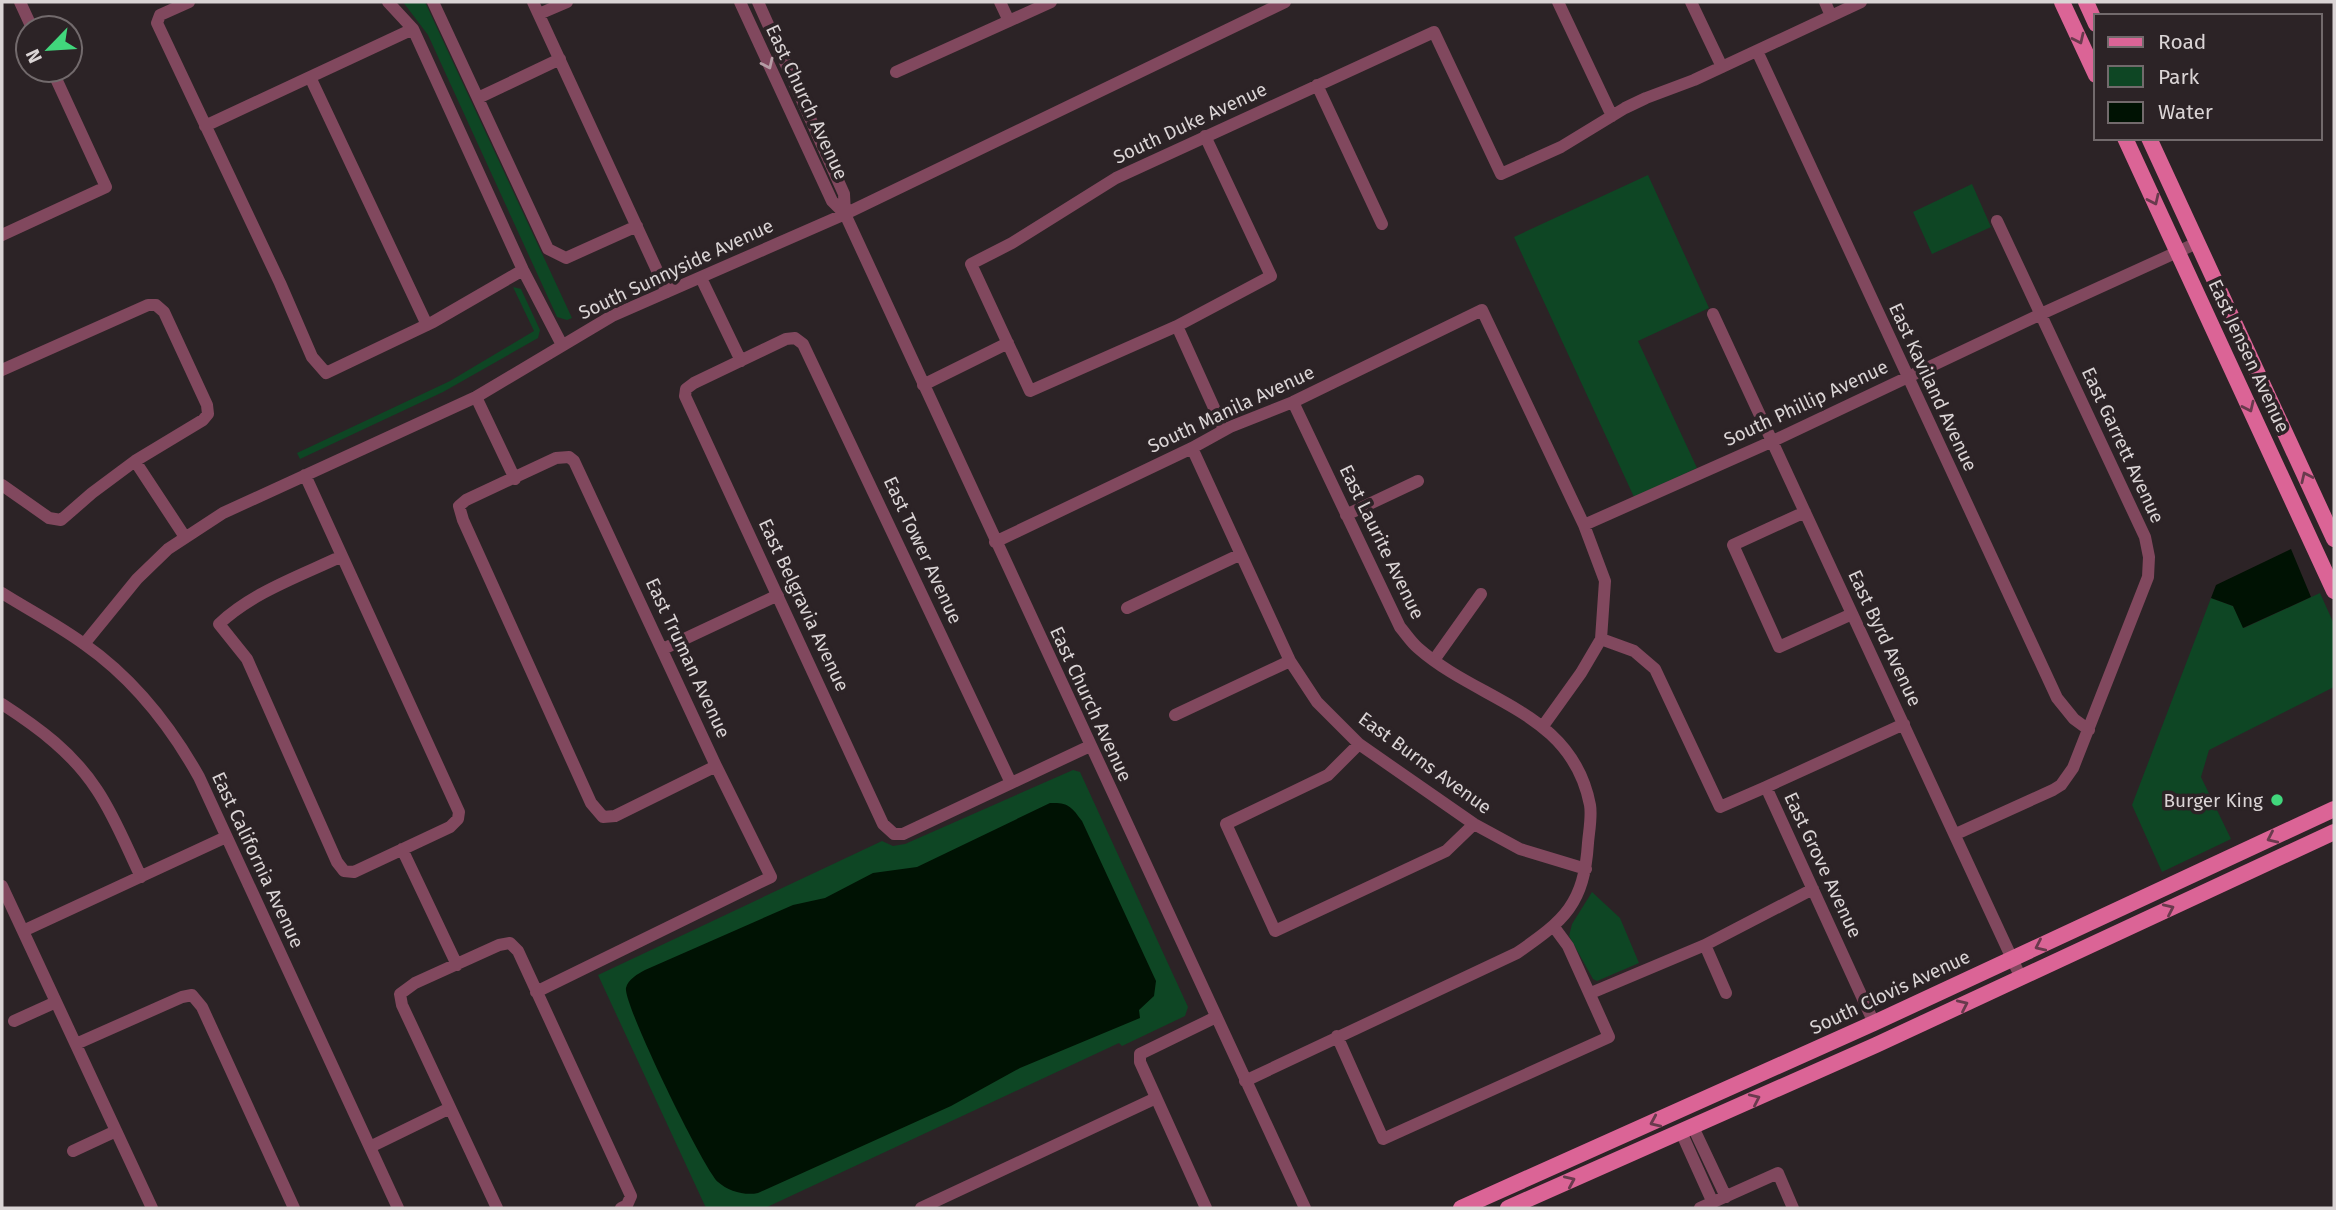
<svg xmlns="http://www.w3.org/2000/svg" width="2336" height="1210" font-family="'Fira Sans',sans-serif">
	<style>
		.green { fill: #0e4624 }
		.water { fill: #001203 }
		.lines { fill: none; stroke-linecap: round; stroke-linejoin: round }
		.minor { stroke: #81485e; stroke-width: 12 }
		.major { stroke: #db6496; stroke-width: 16 }
		.oneway { stroke: #693a4d }
		.oneway2 { stroke: #b69ca5 }
		.poi-dot { fill: #41d77c; stroke: #2c2326; stroke-width: 2.5 }
		.labels { text-anchor: middle; dominant-baseline: central; stroke-width: 7; stroke-linejoin: round; paint-order: stroke }
		.street-label { font-size: 19px; fill: #dad4d5; stroke: #2c2326 }
		.poi-label { font-size: 19px; fill: #dad4d5; stroke: #2c2326; text-anchor: end }
	</style>
	<rect width="100%" height="100%" fill="#2c2326"/>
	<path class="green" d="M403 2H425L572 318 567 320 557 317 428 35Z
		M1648 175 1709 308 1638 341 1697 468 1634 497 1514 237Z
		M1972 184 1991 227 1932 254 1913 212Z
		M513 287 521 289 540 330 538 338 443 392 300 459 297 453 450 381 534 331Z
		M2320 593 2334 624V687L2209 750 2201 777 2231 839 2162 872 2132 805 2211 598 2233 606 2244 628Z
		M1073 770 1080 772 1188 1007 1185 1016 1122 1046 1119 1043 765 1208H706L598 975 882 841 893 846 905 844Z
		M1592 892 1620 918 1639 963 1597 981 1593 979 1569 936 1572 924Z"/>
	<path class="water" d="M2291 549 2311 597 2243 628 2233 606 2211 598 2216 585Z
		M1050 803C1068 802 1072 807 1082 821L1156 981 1154 996 1139 1010 1140 1018 1020 1068 951 1106 758 1193C745 1196 728 1191 718 1182 703 1168 623 1004 626 988 628 979 638 974 645 970L793 905 825 898 873 873 917 867Z"/>
	<g class="lines">
		<path class="minor" d="M20 2 32 28
			M189 2 160 15 157 23 280 283 312 357 326 373 433 322 523 270
			M388 2 413 29 523 270 562 345
			M433 2 548 249 566 258 637 226
			M533 2 667 292
			M740 2 832 201 845 214 1305 1208
			M758 2 844 194 845 214
			M1000 2 1009 21
			M1558 2 1612 116
			M1691 2 1722 67
			M1825 2 1831 16
			M539 14 567 2
			M1757 51 2057 698 2074 719 2089 730
			M896 72 1051 2
			M310 77 427 325
			M1317 85 1382 224
			M478 98 560 59
			M205 126 413 29
			M1205 136 1271 276 1177 326 1030 391 971 264 1012 243 1116 178 1434 32 1501 174 1561 147 1625 108 1646 98 1694 80 1861 2
			M2 235 106 187 52 70
			M701 278 741 361
			M1713 314 2021 978
			M1177 326 1224 430
			M2 370 148 305H156L164 312 207 405 208 414 203 420 135 461 92 493 61 520 49 518 2 485
			M923 385 1008 343
			M476 397 515 479
			M1192 448 1290 661 1317 702 1359 744 1474 824 1520 849 1586 869
			M135 461 185 537
			M305 475 459 812 458 819 450 827 354 872 344 871 337 862 247 659 219 624C253 592 300 576 342 556
			M1805 512 1733 545 1779 647 1852 614
			M1346 515 1418 481
			M1584 525 1773 441 2041 314 2197 243
			M995 542 1192 448 1230 427 1293 402 1482 310 1584 525 1605 581 1601 639 1581 673 1543 726
			M2 593C29 610 58 625 84 644 134 679 170 725 199 777L398 1208
			M1127 608 1239 555
			M1601 639 1634 651 1655 669 1720 807 1766 787 1874 1023
			M84 644 137 579 168 549 223 513 476 397 612 316 845 214 1285 2
			M663 649 778 595
			M1434 660 1481 594
			M2 704C39 728 73 753 97 790 115 817 127 848 141 877
			M1175 715 1290 661
			M1359 744 1328 775 1226 824 1275 931 1446 851 1474 824
			M1011 783 803 344 795 338 786 339 694 383 686 389 685 396 883 824 894 834H903L1090 746
			M1766 787 1904 724
			M1956 834 2053 790 2061 785 2073 768 2148 577 2149 557 2145 537 1997 221
			M402 849 457 965
			M2 886 152 1208
			M23 931 226 837
			M1705 945 1726 993
			M536 992 771 877 716 766 574 461 569 457 556 458 466 500 459 506 463 520 591 803 603 817 615 816 716 766
			M1591 993 1705 945 1813 889
			M14 1021 56 1002
			M1337 1036 1383 1139 1609 1037 1568 946 1554 927
			M76 1044 182 997 192 995 202 1007 294 1208
			M1245 1081 1517 953C1565 920 1584 904 1588 843 1589 831 1592 816 1590 805 1572 711 1479 702 1418 648 1411 642 1406 634 1400 627L1293 402
			M1693 1127 1726 1197
			M1681 1132 1713 1203
			M370 1147 450 1108
			M73 1151 116 1131
			M497 1208 402 1005 400 994 415 983 499 945 510 943 518 951 631 1196 627 1205 621 1208
			M921 1208 1156 1098
			M1206 1208 1140 1062V1054L1216 1017
			M1700 1208 1778 1173 1793 1208"/>
		<path class="major" d="M2062 2 2096 75
			M2086 2 2096 24
			M2125 138 2334 591
			M2149 138 2334 539
			M1461 1208 1874 1023 2334 809
			M1508 1208 1876 1045 2334 832"/>
	</g>
	<defs><path id="oneway-chevron" d="M-2-3.5L2.5 0L-2 3.5" fill="none" stroke-width="1.6" stroke-linecap="round" stroke-linejoin="round" transform="scale(1.75)"/></defs>
	<g class="oneway">
		<use href="#oneway-chevron" transform="translate(2079 39) rotate(65)"/>
		<use href="#oneway-chevron" transform="translate(2154 200) rotate(65)"/>
		<use href="#oneway-chevron" transform="translate(2249 407) rotate(65)"/>
		<use href="#oneway-chevron" transform="translate(2306 477) rotate(-115)"/>
		<use href="#oneway-chevron" transform="translate(2272 838) rotate(155)"/>
		<use href="#oneway-chevron" transform="translate(2169 909) rotate(-25)"/>
		<use href="#oneway-chevron" transform="translate(2040 946) rotate(155)"/>
		<use href="#oneway-chevron" transform="translate(1963 1005) rotate(-25)"/>
		<use href="#oneway-chevron" transform="translate(1755 1099) rotate(-25)"/>
		<use href="#oneway-chevron" transform="translate(1655 1122) rotate(156)"/>
		<use href="#oneway-chevron" transform="translate(1570 1181) rotate(-24)"/>
	</g>
	<use class="oneway2" href="#oneway-chevron" transform="translate(768 64) rotate(65)"/>
	<circle class="poi-dot" cx="2277" cy="800" r="7"/>
	<g class="labels">
		<g class="street-label">
			<text transform="translate(807 102) rotate(65)">East Church Avenue</text>
			<text transform="translate(1190 123) rotate(-25)">South Duke Avenue</text>
			<text transform="translate(676 269) rotate(-25)">South Sunnyside Avenue</text>
			<text transform="translate(2249 356) rotate(65)">East Jensen Avenue</text>
			<text transform="translate(1933 387) rotate(65)">East Kaviland Avenue</text>
			<text transform="translate(1806 403) rotate(-25)">South Phillip Avenue</text>
			<text transform="translate(1231 409) rotate(-25)">South Manila Avenue</text>
			<text transform="translate(2123 445) rotate(65)">East Garrett Avenue</text>
			<text transform="translate(1382 542) rotate(64)">East Laurite Avenue</text>
			<text transform="translate(923 550) rotate(65)">East Tower Avenue</text>
			<text transform="translate(804 605) rotate(65)">East Belgravia Avenue</text>
			<text transform="translate(1885 638) rotate(65)">East Byrd Avenue</text>
			<text transform="translate(688 658) rotate(65)">East Truman Avenue</text>
			<text transform="translate(1091 704) rotate(65)">East Church Avenue</text>
			<text transform="translate(1425 763) rotate(36)">East Burns Avenue</text>
			<text transform="translate(258 860) rotate(65)">East California Avenue</text>
			<text transform="translate(1823 865) rotate(65)">East Grove Avenue</text>
			<text transform="translate(1890 992) rotate(-25)">South Clovis Avenue</text>
		</g>
		<g class="poi-label">
			<text x="2263" y="800">Burger King</text>
		</g>
	</g>
	<rect width="2336" height="1210" fill="none" stroke="#dad4d5" stroke-width="7"/>
	<rect x="2094" y="14" width="228" height="126" fill="#2c2326" stroke="#726a6c" stroke-width="2"/>
	<rect x="2108" y="37" width="35" height="10" fill="#db6496" stroke="#726a6c" stroke-width="2"/>
	<text x="2158" y="49" font-size="21" fill="#dad4d5">Road</text>
	<rect x="2108" y="66" width="35" height="21" fill="#0e4624" stroke="#726a6c" stroke-width="2"/>
	<text x="2158" y="84" font-size="21" fill="#dad4d5">Park</text>
	<rect x="2108" y="102" width="35" height="21" fill="#001203" stroke="#726a6c" stroke-width="2"/>
	<text x="2158" y="119" font-size="21" fill="#dad4d5">Water</text>
	<g transform="translate(49 49) rotate(245)"><circle r="33" fill="#2c2326" stroke="#726a6c" stroke-width="2"/>
	<path d="M0-5L12 26L0 18L-12 26Z" fill="#41d77c"/>
	<text y="-10" font-size="19" font-weight="bold" text-anchor="middle" fill="#dad4d5">N</text>
	</g>
</svg>
